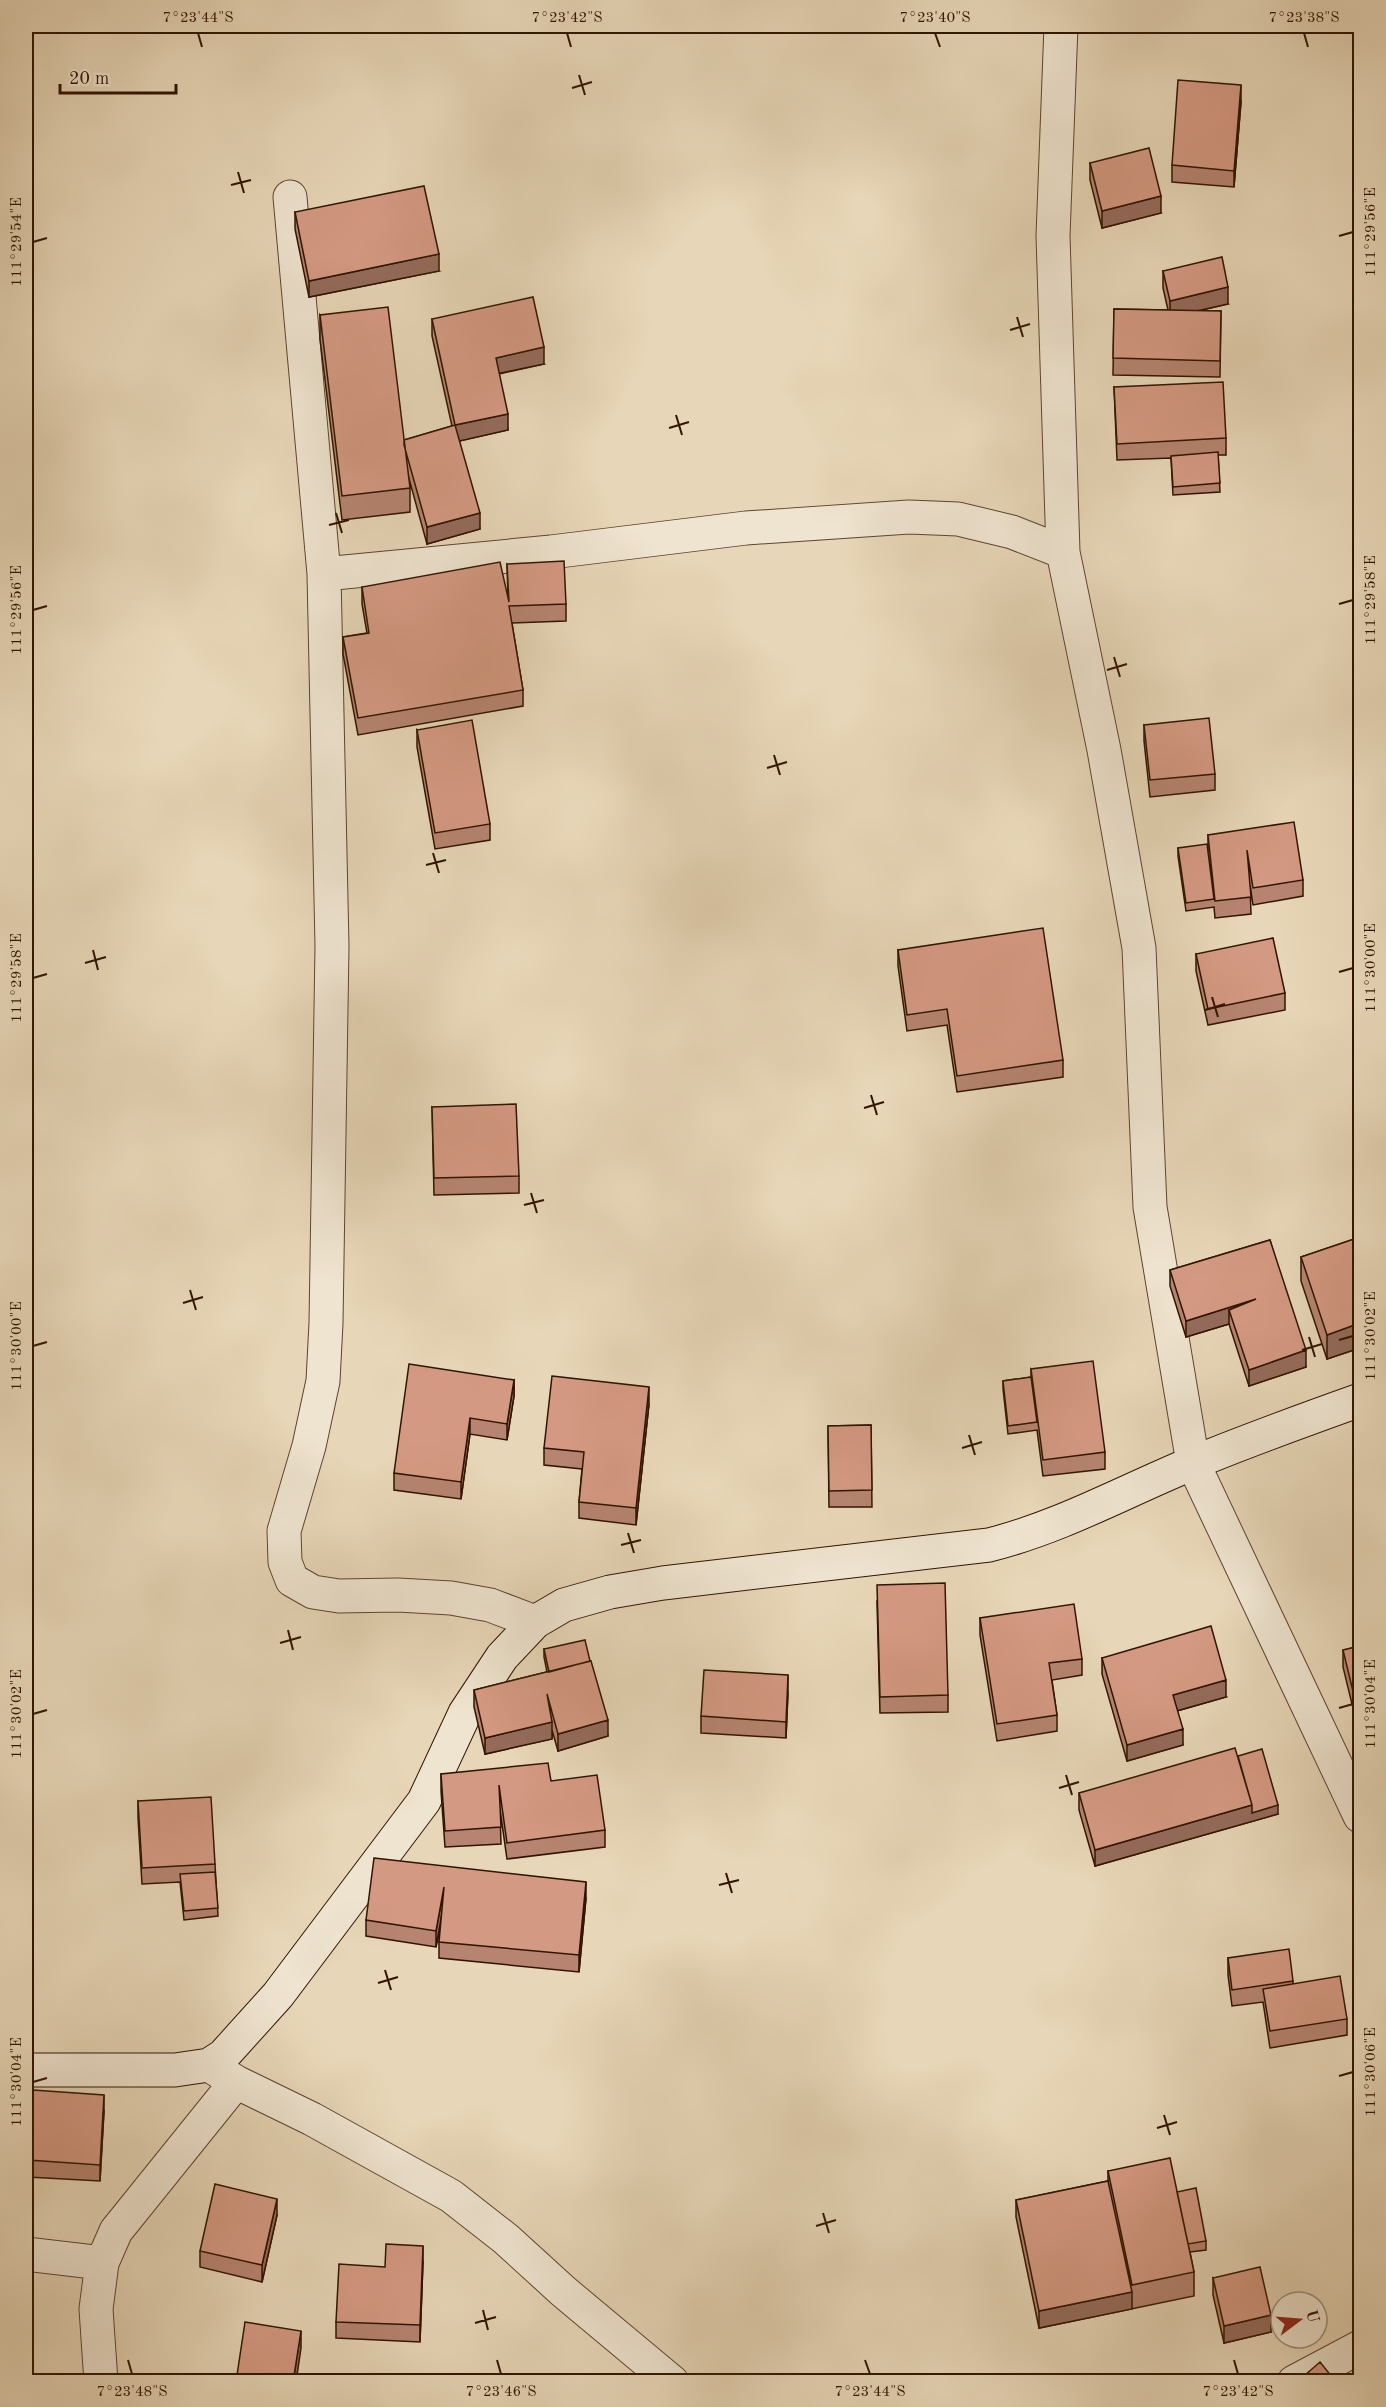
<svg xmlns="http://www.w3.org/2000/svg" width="1386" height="2407" font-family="'Old Standard TT',serif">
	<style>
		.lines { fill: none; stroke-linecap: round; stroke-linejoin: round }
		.street-casing { stroke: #5e442e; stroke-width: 35 }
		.secondary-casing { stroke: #301400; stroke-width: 35 }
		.street { stroke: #efe4d0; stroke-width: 33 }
		.secondary { stroke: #efe4d0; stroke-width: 33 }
		.wall { fill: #b68470; stroke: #301400; stroke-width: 1.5 }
		.shaded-wall { fill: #946b5b; stroke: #301400; stroke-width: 1.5 }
		.building { fill: #d49982; stroke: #301400; stroke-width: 1.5 }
		.ticks { fill: none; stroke: #301400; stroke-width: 2 }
		.neatline { fill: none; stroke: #301400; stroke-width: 2 }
		.ticks-label { font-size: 15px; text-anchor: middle; fill: #301400 }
	</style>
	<rect width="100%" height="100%" fill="#e7d6b7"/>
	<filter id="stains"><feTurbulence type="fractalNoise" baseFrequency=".00333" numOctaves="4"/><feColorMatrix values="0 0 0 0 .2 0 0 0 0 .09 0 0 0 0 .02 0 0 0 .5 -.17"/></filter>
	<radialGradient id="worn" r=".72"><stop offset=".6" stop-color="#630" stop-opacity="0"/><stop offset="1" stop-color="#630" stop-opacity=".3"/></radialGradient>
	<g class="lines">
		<defs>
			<path id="street" d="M1061 26 1053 236 1063 552 1104 750 1139 948 1150 1207 1193 1463 1360 1816
				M290 197 324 574
				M535 1622 490 1605 451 1598 398 1595 339 1596 313 1592 292 1580 285 1562 284 1531 309 1446 323 1381 326 1323 332 946 324 574 551 552 746 528 909 517 958 519 1012 532 1063 552
				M209 2065 236 2082 312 2119 451 2196 506 2239 563 2291 672 2382
				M26 2254 102 2263
				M101 2382 96 2309 102 2263 116 2231 236 2082
				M1294 2382 1360 2347"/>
			<path id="secondary" d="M26 2070H175L209 2065 223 2056 278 1995 424 1801 465 1713 502 1657 535 1622 564 1605 610 1592 663 1583 989 1545C1061 1527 1125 1491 1193 1463 1248 1440 1304 1420 1360 1400"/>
		</defs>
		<use href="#street" class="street-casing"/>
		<use href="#secondary" class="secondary-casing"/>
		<use href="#street" class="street"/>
		<use href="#secondary" class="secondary"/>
	</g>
	<path class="wall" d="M1241 102 1234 187 1172 182V165Z
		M1090 163 1161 213 1102 228 1090 180Z
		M295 212 439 271 309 297 295 229Z
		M1163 271 1228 304 1198 311H1221L1220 377 1113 375 1114 309 1168 310 1163 288Z
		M320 315 404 440 452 426 432 336V319L544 364 499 374 508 430 459 441 480 529 427 544 408 475 410 488V512L342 520 320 339Z
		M1114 387 1226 438V455H1218L1220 492 1173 495 1171 458 1117 460Z
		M507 564 566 604V621L512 623 523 690V706L358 735 343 654V637L367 633 362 604V587L508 598Z
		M1144 725 1215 774V790L1150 797 1144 741Z
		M417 730 490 824V840L435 849 417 747Z
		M1208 835 1303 880V896L1253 905 1250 885 1251 914 1215 918 1214 907 1186 911 1178 856V848L1208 851Z
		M898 950 1063 1060V1077L957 1092 947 1025 907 1031 898 966Z
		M1196 954 1285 993V1010L1208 1025 1196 971Z
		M432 1107 519 1176V1193L434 1195Z
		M1360 1237V1348L1327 1359 1301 1281V1257Z
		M1270 1240 1306 1367 1249 1386 1229 1324 1186 1337 1170 1286V1270Z
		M1031 1369 1105 1452V1469L1043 1476 1037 1430 1008 1434 1003 1389V1381L1031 1377Z
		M514 1380V1396L507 1440 470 1434 461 1499 394 1490V1473Z
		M649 1404 636 1525 579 1518V1502L582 1469 544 1465V1448Z
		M871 1425 872 1507H829L828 1426Z
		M877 1602 948 1695V1712L880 1713Z
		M980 1618 1082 1659V1675L1052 1680 1057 1715V1731L997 1741 980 1635Z
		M1360 1646 1359 1733 1343 1667V1650Z
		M544 1649 590 1661 608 1736 558 1751 552 1730V1739L485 1754 474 1707V1690L547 1672 544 1657Z
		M1102 1658 1226 1697 1177 1711 1183 1745 1127 1761 1102 1674Z
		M788 1692 786 1738 701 1733V1716Z
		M1238 1756 1278 1814 1095 1866 1079 1810V1793Z
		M441 1774 551 1781 605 1830V1847L507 1859 500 1810 501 1844 445 1847 441 1791Z
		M138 1801 215 1864 218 1916 184 1920 180 1882 142 1884 138 1818Z
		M586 1898 579 1972 439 1958V1942L441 1921 436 1947 366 1936V1920Z
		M1228 1958 1293 1981V1984L1347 2019V2035L1270 2048 1263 2002 1232 2006 1228 1975Z
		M104 2111 100 2181 28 2177V2160Z
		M1108 2171 1177 2192 1206 2241V2250L1190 2252 1194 2272V2296L1039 2328 1016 2217V2200L1108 2181Z
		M277 2215 262 2282 200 2267V2251Z
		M423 2262 420 2342 336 2338V2322Z
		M1213 2278 1271 2332 1224 2343 1213 2295Z"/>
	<path class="shaded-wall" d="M1241 85V102L1234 187V171Z
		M1161 196V213L1102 228V211Z
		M439 254V271L309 297V281Z
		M1228 287V304L1170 317V301Z
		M544 347V364L496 374V358Z
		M508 414V430L455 442V425Z
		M480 513V529L427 544V527Z
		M1256 1299 1229 1310V1324L1186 1337V1321Z
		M1360 1323V1348L1327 1359V1335Z
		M1306 1350V1367L1249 1386V1370Z
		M514 1380V1396L507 1440V1424Z
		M649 1387V1404L636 1525V1508Z
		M470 1418V1434L461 1499V1482Z
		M788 1675V1692L786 1738V1722Z
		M1226 1680V1697L1173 1712V1695Z
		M1359 1716H1360V1732L1359 1733Z
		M608 1720V1736L558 1751V1734Z
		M552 1722V1739L485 1754V1738Z
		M1183 1729V1745L1127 1761V1745Z
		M1252 1805H1278V1814L1095 1866V1850Z
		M586 1882V1898L579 1972V1955Z
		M444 1887V1903L436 1947V1931Z
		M104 2095V2111L100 2181V2165Z
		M277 2199V2215L262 2282V2265Z
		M423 2246V2262L420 2342V2325Z
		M1132 2292V2309L1039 2328V2311Z
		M1271 2315V2332L1224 2343V2326Z
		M301 2331V2348L296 2382H293Z"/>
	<path class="building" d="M1178 80 1241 85 1234 171 1172 165Z
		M1149 148 1161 196 1102 211 1090 163Z
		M424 186 439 254 309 281 295 212Z
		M1222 257 1228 287 1170 301 1163 271Z
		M533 297 544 347 496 358 508 414 455 425 432 319Z
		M388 307 410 488 342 496 320 315Z
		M1114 309 1221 311 1220 361 1113 358Z
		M1223 382 1226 438 1117 444 1114 387Z
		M455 425 480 513 427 527 404 445V440Z
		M1218 452 1220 483 1173 487 1171 456Z
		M564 561 566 604 509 606 523 690 358 718 343 637 369 633 362 587 500 562 509 602 507 564Z
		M1209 718 1215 774 1150 780 1144 725Z
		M472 720 490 824 435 833 417 730Z
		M1294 822 1303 880 1253 888 1247 850 1251 897 1215 901 1208 835Z
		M1207 844 1214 899 1186 903 1178 848Z
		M1043 928 1063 1060 957 1076 947 1009 907 1015 898 950Z
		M1273 938 1285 993 1208 1009 1196 954Z
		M516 1104 519 1176 434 1178 432 1107Z
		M1360 1237V1323L1327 1335 1301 1257Z
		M1270 1240 1306 1350 1249 1370 1229 1310 1256 1299 1186 1321 1170 1270Z
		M1093 1361 1105 1452 1043 1460 1031 1369Z
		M409 1364 514 1380 507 1424 470 1418 461 1482 394 1473Z
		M552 1376 649 1387 636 1508 579 1502 584 1452 544 1448Z
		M1031 1377 1037 1422 1008 1426 1003 1381Z
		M871 1425 872 1490 829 1491 828 1426Z
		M945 1583 948 1695 880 1697 877 1585Z
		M1074 1604 1082 1659 1049 1663 1057 1715 997 1724 980 1618Z
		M1211 1626 1226 1680 1173 1695 1183 1729 1127 1745 1102 1658Z
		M585 1640 590 1661 549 1672 544 1649Z
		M1360 1646V1716H1359L1343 1650Z
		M591 1661 608 1720 558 1734 547 1694 552 1722 485 1738 474 1690Z
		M704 1670 788 1675 786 1722 701 1716Z
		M1235 1748 1252 1805 1095 1850 1079 1793Z
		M1262 1749 1278 1805 1252 1813V1805L1238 1756Z
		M548 1763 551 1781 597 1775 605 1830 507 1843 499 1785 501 1827 445 1831 441 1774Z
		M211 1797 215 1864 142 1868 138 1801Z
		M374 1858 586 1882 579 1955 439 1942 444 1887 436 1931 366 1920Z
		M215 1872 218 1908 184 1911 180 1874Z
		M1289 1949 1293 1981 1232 1990 1228 1958Z
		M1340 1976 1347 2019 1270 2031 1263 1989Z
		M33 2090 104 2095 100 2165 28 2160Z
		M1170 2158 1194 2272 1132 2285 1108 2171Z
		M1108 2181 1132 2292 1039 2311 1016 2200Z
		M215 2184 277 2199 262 2265 200 2251Z
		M1196 2188 1206 2241 1188 2244 1177 2192Z
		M386 2244 423 2246 420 2325 336 2322 339 2264 385 2267Z
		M1260 2267 1271 2315 1224 2326 1213 2278Z
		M245 2322 301 2331 293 2382H236Z
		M1320 2362 1336 2382H1297Z"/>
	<path class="ticks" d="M198 33 202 47M567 33 571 47M935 33 940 47M1304 33 1308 47M579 75 585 95M572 88 592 82M238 172 244 193M231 185 251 180M1339 236 1353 232M33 242 47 238M1017 317 1023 337M1010 330 1030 324M676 415 682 435M669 428 689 422M336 513 342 533M329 525 349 520M1339 604 1353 600M33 610 47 606M1114 657 1120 677M1107 670 1127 664M774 755 780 775M767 768 787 762M433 853 439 873M426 865 446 860M93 950 98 970M85 963 106 957M1339 972 1353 968M33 978 47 974M1212 997 1218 1017M1205 1010 1225 1004M871 1095 877 1115M864 1108 884 1102M531 1193 537 1213M524 1205 544 1200M190 1290 196 1310M183 1303 203 1297M1309 1337 1315 1357M1339 1340 1353 1336M33 1346 47 1342M1302 1350 1322 1344M969 1435 975 1455M962 1448 982 1442M628 1533 634 1553M621 1545 641 1540M288 1630 293 1650M280 1643 301 1637M1339 1708 1353 1704M33 1714 47 1710M1066 1775 1072 1795M1059 1788 1079 1782M726 1873 732 1893M719 1885 739 1880M385 1970 391 1990M378 1983 398 1977M1339 2076 1353 2072M33 2082 47 2078M1164 2115 1170 2135M1157 2128 1177 2122M823 2213 829 2233M816 2226 836 2220M483 2310 488 2330M475 2323 496 2317M128 2360 132 2374M497 2360 501 2374M865 2360 870 2374M1234 2360 1238 2374"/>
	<rect width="1386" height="2407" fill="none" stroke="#e7d6b7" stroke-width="66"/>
	<g transform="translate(1299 2320) rotate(74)"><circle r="28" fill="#efe4d0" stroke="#a3917d" stroke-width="1.5"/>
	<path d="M0-4.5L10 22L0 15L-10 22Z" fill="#8f2418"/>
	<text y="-9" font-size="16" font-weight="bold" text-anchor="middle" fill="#301400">U</text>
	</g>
	<path d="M60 84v9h116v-9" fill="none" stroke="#301400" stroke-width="3"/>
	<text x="69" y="84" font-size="18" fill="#301400" stroke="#efe4d0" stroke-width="4.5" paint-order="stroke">20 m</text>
	<rect x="33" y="33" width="1320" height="2341" class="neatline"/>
	<g class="ticks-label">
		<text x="198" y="22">7°23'44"S</text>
		<text x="567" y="22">7°23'42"S</text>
		<text x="935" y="22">7°23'40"S</text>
		<text x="1304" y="22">7°23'38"S</text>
		<text transform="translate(1370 232) rotate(-90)" y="5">111°29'56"E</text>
		<text transform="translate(16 242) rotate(-90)" y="5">111°29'54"E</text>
		<text transform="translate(1370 600) rotate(-90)" y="5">111°29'58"E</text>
		<text transform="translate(16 610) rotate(-90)" y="5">111°29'56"E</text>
		<text transform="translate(1370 968) rotate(-90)" y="5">111°30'00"E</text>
		<text transform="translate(16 978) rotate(-90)" y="5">111°29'58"E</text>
		<text transform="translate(1370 1336) rotate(-90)" y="5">111°30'02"E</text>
		<text transform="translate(16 1346) rotate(-90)" y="5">111°30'00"E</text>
		<text transform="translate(1370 1704) rotate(-90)" y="5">111°30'04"E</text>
		<text transform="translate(16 1714) rotate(-90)" y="5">111°30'02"E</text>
		<text transform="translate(1370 2072) rotate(-90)" y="5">111°30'06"E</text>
		<text transform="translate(16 2082) rotate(-90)" y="5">111°30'04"E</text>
		<text x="132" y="2396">7°23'48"S</text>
		<text x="501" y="2396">7°23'46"S</text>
		<text x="870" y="2396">7°23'44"S</text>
		<text x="1238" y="2396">7°23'42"S</text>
	</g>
	<rect width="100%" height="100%" filter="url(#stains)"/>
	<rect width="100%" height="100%" fill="url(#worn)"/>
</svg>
